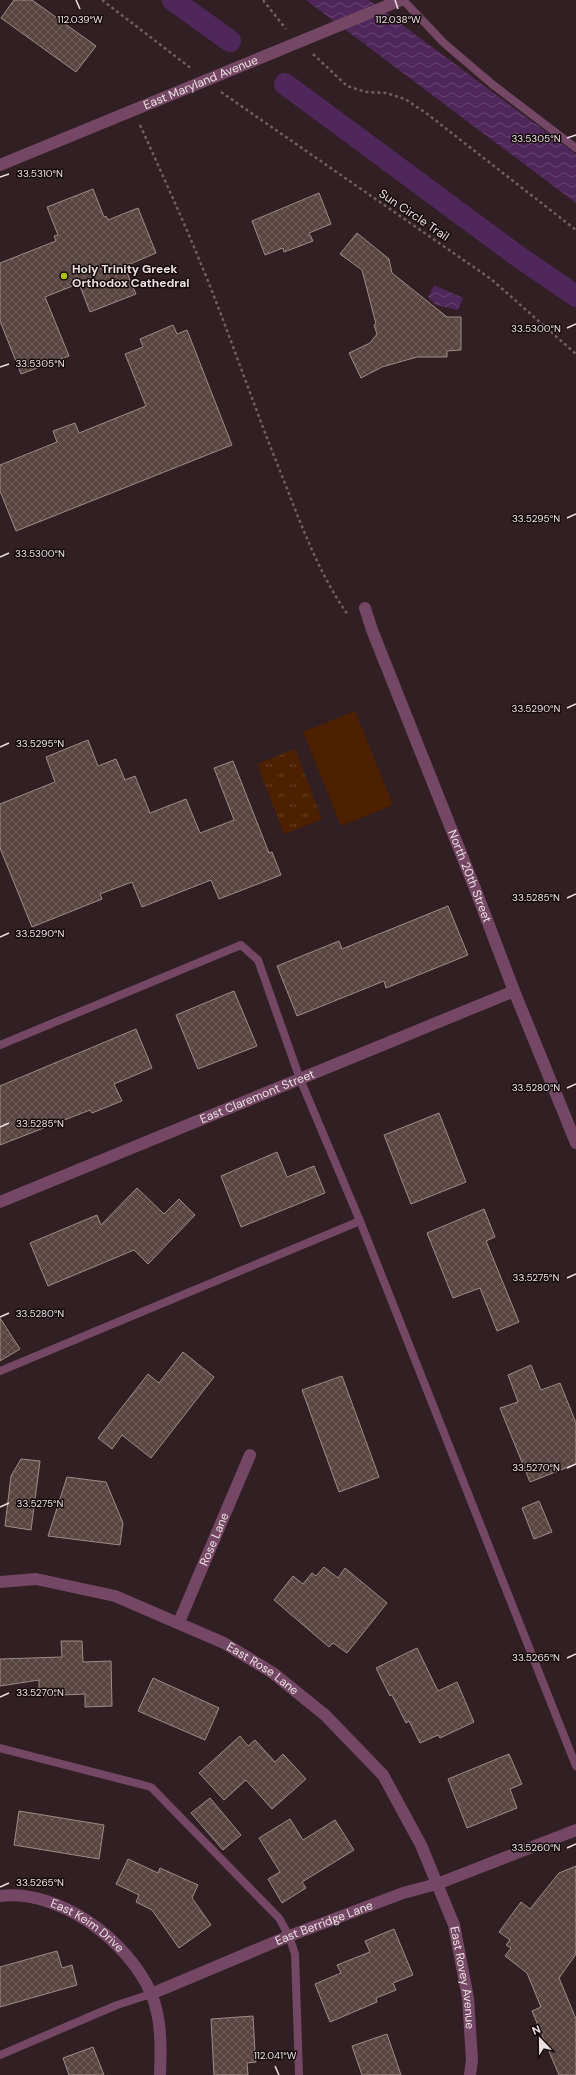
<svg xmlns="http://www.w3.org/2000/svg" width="576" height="2075" font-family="'DM Sans',sans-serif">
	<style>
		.grass { fill: url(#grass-tufts) }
		.garden { fill: #4d2000 }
		.water { fill: url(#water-waves) }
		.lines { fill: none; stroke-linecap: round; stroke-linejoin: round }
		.canal { stroke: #50275b; stroke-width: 22 }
		.building { fill: url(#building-cross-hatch); stroke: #a28a87 }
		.path { stroke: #6f5e62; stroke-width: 2.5; stroke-dasharray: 3 3; stroke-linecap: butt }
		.service { stroke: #744864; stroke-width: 8 }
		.minor { stroke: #744864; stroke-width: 12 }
		.tertiary { stroke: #744864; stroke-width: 12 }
		.ticks { fill: none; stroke: #ede0e2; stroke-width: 1.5 }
		.poi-dot { fill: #afc504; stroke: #140b0d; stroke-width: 1.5 }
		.labels { text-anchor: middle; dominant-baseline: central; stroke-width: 3; stroke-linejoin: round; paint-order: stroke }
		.street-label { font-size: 12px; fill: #ede0e2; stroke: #140b0d }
		.poi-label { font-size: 12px; font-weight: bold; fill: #ede0e2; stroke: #140b0d; text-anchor: start }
		.ticks-label { font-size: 10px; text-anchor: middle; fill: #ede0e2; stroke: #140b0d; stroke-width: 3; stroke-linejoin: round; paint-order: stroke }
	</style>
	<defs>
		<pattern id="grass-tufts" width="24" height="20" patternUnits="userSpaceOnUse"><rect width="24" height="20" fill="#4d2000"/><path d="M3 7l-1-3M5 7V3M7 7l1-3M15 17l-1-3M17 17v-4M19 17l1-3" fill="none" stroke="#674025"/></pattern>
		<pattern id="water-waves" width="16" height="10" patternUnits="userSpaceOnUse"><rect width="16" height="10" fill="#50275b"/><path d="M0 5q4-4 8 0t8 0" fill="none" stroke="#6a4672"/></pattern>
		<pattern id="building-cross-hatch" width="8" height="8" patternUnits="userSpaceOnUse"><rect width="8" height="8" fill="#594441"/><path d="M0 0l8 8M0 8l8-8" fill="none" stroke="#715f5c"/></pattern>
	</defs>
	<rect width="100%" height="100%" fill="#311f23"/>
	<path class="grass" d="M295 749 322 819 284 834 257 764Z"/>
	<path class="garden" d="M355 711 393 805 341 826 303 732Z"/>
	<path class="water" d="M306 0H369L576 154V203Z
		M434 285 463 298 458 310 436 305 428 297Z"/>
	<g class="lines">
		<path class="canal" d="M173 0 230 41
			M285 84 519 257 576 296"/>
	</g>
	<path class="building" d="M14 0H32L96 46 76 72 1 18Z
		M93 189 104 217 106 216 108 220 138 208 156 253 128 265V266L125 268 136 294 90 312 80 286 76 287 75 285 45 297 69 356 21 374 0 321V263L56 241 54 236 58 235 47 207Z
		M319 193 331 224 309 233 313 241 284 252 283 248 265 255 252 221Z
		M357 233 389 259 392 273 447 317H461V350L447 351V357H417L382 367 361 378 349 353 370 343 377 334 374 325 376 324 362 270 340 254Z
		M173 325 177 334 187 330 232 445 16 531 0 491V465L57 442 53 431 75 423 79 433 146 406 125 354 143 347 140 339Z
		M88 740 98 766 116 759 125 780 135 776 150 813 186 799 200 833 234 820 214 768 233 761 269 853 272 852 281 875 219 899 211 880 142 907 132 882 100 894 102 899 32 927 0 848V804L55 782 46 757Z
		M448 906 468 955 386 988 384 981 297 1016 277 966 339 941 342 949Z
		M234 991 257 1046 198 1069 176 1015Z
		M136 1029 152 1068 114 1084 122 1101 92 1113 90 1110 0 1145V1086Z
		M439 1113 466 1182 411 1204 384 1135Z
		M277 1152 287 1177 314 1166 325 1193 241 1227 221 1176Z
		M137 1188 164 1214 179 1199 195 1215 148 1264 134 1250 48 1286 30 1243 97 1215 101 1225Z
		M484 1209 495 1237 486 1241 519 1322 497 1331 480 1288 453 1298 427 1233Z
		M0 1318 20 1349 0 1361Z
		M183 1352 214 1377 151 1458 122 1435 112 1449 98 1438 148 1374 159 1383Z
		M531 1365 541 1390 560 1383 576 1423V1464L530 1482 500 1408 518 1402 508 1375Z
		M342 1376 379 1477 339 1492 302 1390Z
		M21 1459 40 1461 31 1530 5 1526 11 1476Z
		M67 1477 106 1482 123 1523 120 1545 48 1536Z
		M539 1501 552 1532 534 1539 522 1508Z
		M324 1567 338 1578 345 1568 387 1603 347 1653 333 1643 329 1647 274 1600 293 1576 303 1584 312 1573 316 1576Z
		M61 1641H82L83 1662 111 1661 112 1706 85 1707V1694L39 1696V1680L0 1686V1659L62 1657Z
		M417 1648 438 1691 457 1682 474 1722 440 1738 438 1735 420 1743 409 1721 406 1723 392 1695 390 1696 376 1668Z
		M153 1678 219 1708 205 1740 138 1711Z
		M240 1736 248 1746 255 1740 275 1762 283 1754 306 1779 272 1809 246 1780 224 1800 199 1773Z
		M509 1754 522 1784 510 1789 517 1808 467 1828 448 1779Z
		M210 1798 241 1835 223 1850 191 1813Z
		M19 1811 104 1825 99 1859 14 1845Z
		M290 1819 303 1840 335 1820 354 1850 302 1882 306 1888 282 1903 268 1879 280 1872 259 1838Z
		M128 1859 158 1873 160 1868 198 1885 192 1898 211 1925 179 1948 152 1910 136 1902 139 1895 116 1884Z
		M576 1866V1954L559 1978 576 2019V2075H559L532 2011 541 2007 527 1973 505 1956 511 1948 506 1945 510 1940 499 1932 521 1902 530 1909 559 1873Z
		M394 1929 413 1975 393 1983 396 1990 376 1998 377 2002 330 2022 315 1984 341 1973 337 1965 370 1952 365 1941Z
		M57 1951 62 1968 72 1965 77 1985 0 2007V1967Z
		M253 2016 255 2052 253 2053 256 2062 247 2063 248 2075H214L211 2019Z
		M387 2034 401 2075H362L352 2046Z
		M93 2047 104 2075H69L63 2058Z"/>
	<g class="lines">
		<path class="path" d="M102 0 192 69
			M263 0 286 29
			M313 54 347 86 366 92 386 93 405 99 426 113 576 230
			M221 92 491 279 576 354
			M140 125C164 178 188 231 210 286 232 342 252 400 274 456 296 509 314 567 348 615"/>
		<path class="service" d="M403 0 444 43 492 84 576 148
			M0 1045 241 945 258 960 300 1079 360 1221 576 1766
			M0 1371 360 1221
			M0 1748 151 1787 279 1918 289 1936 295 1954 299 2075
			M0 2055 117 2005 151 1994"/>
		<g class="minor">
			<path id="s1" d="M365 608 372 630 476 891 514 991 576 1143"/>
			<path id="s2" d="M0 1202 514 991"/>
			<path id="s3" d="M0 1582 36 1579 115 1596 224 1643 273 1673 325 1715 383 1775 421 1845 454 1925 468 1998 472 2060 470 2075"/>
			<path id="s4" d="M179 1622 250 1455"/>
			<path id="s5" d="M0 1896C60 1889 127 1940 151 1993 162 2019 161 2048 160 2075"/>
			<path id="s6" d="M151 1994 289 1936 403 1893 437 1884 576 1830"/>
		</g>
		<path class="tertiary" id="s7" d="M0 165 401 0"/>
	</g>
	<path class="ticks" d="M76 0 80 9M395 0 398 9M567 138 576 135M0 177 9 174M567 328 576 324M0 367 9 364M567 518 576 514M0 557 9 553M567 708 576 704M0 747 9 743M567 898 576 894M0 937 9 933M567 1088 576 1084M0 1127 9 1123M567 1278 576 1274M0 1317 9 1313M567 1468 576 1464M0 1507 9 1503M567 1658 576 1654M0 1697 9 1693M567 1848 576 1844M0 1887 9 1883M275 2066 279 2075"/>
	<circle class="poi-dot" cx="64" cy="276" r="4"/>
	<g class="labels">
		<g class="street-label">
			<text stroke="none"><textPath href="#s7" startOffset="217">East Maryland Avenue</textPath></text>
			<text transform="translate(414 215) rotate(34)">Sun Circle Trail</text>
			<text stroke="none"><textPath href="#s1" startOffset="288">North 20th Street</textPath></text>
			<text stroke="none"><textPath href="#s2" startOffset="278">East Claremont Street</textPath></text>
			<text stroke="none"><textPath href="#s4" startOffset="90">Rose Lane</textPath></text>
			<text stroke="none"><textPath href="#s3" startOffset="282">East Rose Lane</textPath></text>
			<text stroke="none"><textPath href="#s6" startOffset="187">East Berridge Lane</textPath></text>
			<text stroke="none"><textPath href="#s5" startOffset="95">East Keim Drive</textPath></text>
			<text stroke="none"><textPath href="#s3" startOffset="663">East Rovey Avenue</textPath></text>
		</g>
		<g class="poi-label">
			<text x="72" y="269">Holy Trinity Greek<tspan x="72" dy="14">Orthodox Cathedral</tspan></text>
		</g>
	</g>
	<g class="ticks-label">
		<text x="80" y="23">112.039°W</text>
		<text x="398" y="23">112.038°W</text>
		<text x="536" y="142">33.5305°N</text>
		<text x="40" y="177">33.5310°N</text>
		<text x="536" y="332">33.5300°N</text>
		<text x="40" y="367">33.5305°N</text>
		<text x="536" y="522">33.5295°N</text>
		<text x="40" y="557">33.5300°N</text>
		<text x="536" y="712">33.5290°N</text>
		<text x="40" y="747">33.5295°N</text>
		<text x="536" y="901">33.5285°N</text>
		<text x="40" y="937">33.5290°N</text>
		<text x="536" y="1091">33.5280°N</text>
		<text x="40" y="1127">33.5285°N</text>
		<text x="536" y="1281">33.5275°N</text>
		<text x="40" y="1317">33.5280°N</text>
		<text x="536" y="1471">33.5270°N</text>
		<text x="40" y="1507">33.5275°N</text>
		<text x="536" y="1661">33.5265°N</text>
		<text x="40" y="1696">33.5270°N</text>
		<text x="536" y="1851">33.5260°N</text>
		<text x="40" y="1886">33.5265°N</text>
		<text x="275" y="2059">112.041°W</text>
	</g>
	<g transform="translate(540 2039) rotate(338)" stroke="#140b0d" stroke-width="3" paint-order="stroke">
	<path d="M0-3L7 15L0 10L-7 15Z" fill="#ede0e2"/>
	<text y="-6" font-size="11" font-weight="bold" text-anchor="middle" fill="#ede0e2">N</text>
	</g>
</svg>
